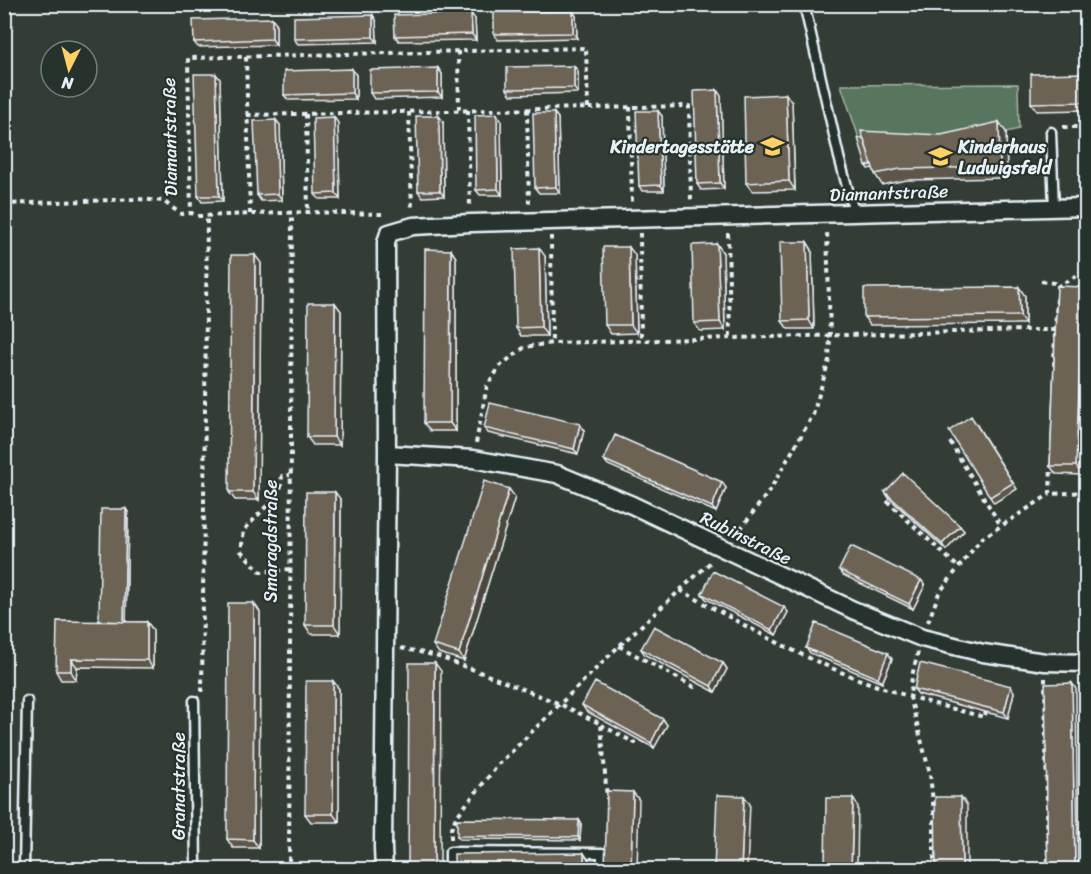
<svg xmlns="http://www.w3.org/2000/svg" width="1091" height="874" font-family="Sriracha,sans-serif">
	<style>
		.green { fill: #58755d; stroke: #a0b3aa; stroke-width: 1.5 }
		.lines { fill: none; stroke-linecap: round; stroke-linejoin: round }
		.lane-casing { stroke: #e8f1f8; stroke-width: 13 }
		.street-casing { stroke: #e8f1f8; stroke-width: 21 }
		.path { stroke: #e8f1f8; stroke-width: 4; stroke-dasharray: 4.5 4.5; stroke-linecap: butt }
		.lane { stroke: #26332d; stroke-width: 8 }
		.street { stroke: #26332d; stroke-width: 16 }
		.wall { fill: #5d5649; stroke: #e8f1f8; stroke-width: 1.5 }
		.shaded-wall { fill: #4c463c; stroke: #e8f1f8; stroke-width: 1.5 }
		.building { fill: #6c6455; stroke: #e8f1f8; stroke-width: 1.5 }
		.labels { text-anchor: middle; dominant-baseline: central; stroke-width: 4.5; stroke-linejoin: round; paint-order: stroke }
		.street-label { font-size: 18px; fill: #e8f1f8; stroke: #26332d }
		.poi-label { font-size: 18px; font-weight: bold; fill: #e8f1f8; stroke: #26332d; text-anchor: end }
	</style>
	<rect width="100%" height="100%" fill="#343d35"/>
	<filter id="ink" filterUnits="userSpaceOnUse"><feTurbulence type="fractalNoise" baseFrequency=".0167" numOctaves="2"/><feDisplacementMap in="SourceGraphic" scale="12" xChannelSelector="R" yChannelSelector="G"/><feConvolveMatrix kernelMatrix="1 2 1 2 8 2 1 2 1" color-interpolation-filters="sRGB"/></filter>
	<g filter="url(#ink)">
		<path class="green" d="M1018 84 1019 129 949 146 860 141 841 85Z"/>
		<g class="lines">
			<defs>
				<path id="lane" d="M804 4 839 157 854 212
					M1051 132 1054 208
					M194 701 196 870
					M24 870 27 701
					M450 870V852L602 853V870"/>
				<path id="street" d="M387 454 473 459 557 474 632 505 853 610 922 638 983 653 1045 662 1086 663
					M384 870 383 848 387 454 386 243 389 233 413 226 471 223 1086 207"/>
			</defs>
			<use href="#lane" class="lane-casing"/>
			<use href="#street" class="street-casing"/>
			<path class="path" d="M458 51 459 111
				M246 57 250 214
				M630 107 632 203
				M527 109 529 205
				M468 110 470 207
				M409 112 412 211
				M306 114 308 212
				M247 115 689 106 691 202
				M1063 127H1086
				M4 204 138 199 163 201 181 214 191 213
				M382 214 308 212 199 216 191 213 188 58 586 48 588 108
				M640 233 641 341
				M728 233 730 338
				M551 236 552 343
				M1041 281 1054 283 1057 287 1086 270
				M1055 330 1057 298
				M950 442 1001 526
				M476 443 487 386 501 365 525 347 552 343 1026 330H1055L1054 366
				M1051 463 1050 494 1086 492
				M887 501 959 568
				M735 536 770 490 813 415 829 360 830 335 827 230
				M290 569 261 572 241 551 244 530 278 494 281 486 282 476 290 475
				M680 590C728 616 776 644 827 666 878 689 930 703 984 717L986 712
				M928 622 939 593 981 539 1050 494
				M619 646 694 687 697 682
				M401 648 433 655 477 671 560 704 601 724 607 799
				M918 652 912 676 910 697 930 774 934 812V870
				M1045 678 1048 870
				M202 692 207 216
				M601 725 635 743 638 739
				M451 839V829L456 817 498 765 619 646 712 561
				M289 870 292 213"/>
			<use href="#lane" class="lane"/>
			<use href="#street" class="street"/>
		</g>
		<path class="wall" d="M573 11 576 16 577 38 498 40 494 34Z
			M475 19 476 40 399 41 395 36Z
			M376 20 377 42 298 44 294 39Z
			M276 23V45L198 47 194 42Z
			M438 68 442 74V97L374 99 370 93Z
			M352 69 356 75V99L288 100 284 95Z
			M578 71V93L511 95 507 89Z
			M1086 73V110L1037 111 1031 103Z
			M220 79 223 201 202 202 198 196Z
			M721 96 724 189 701 190 697 184Z
			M792 103 795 190 752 191 746 183Z
			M658 111 662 116 664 191H642L639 186Z
			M554 113 558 118 560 193H539L535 188Z
			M276 120 280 125 282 200 261 201 257 195Z
			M501 120 502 195H480L476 190Z
			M443 121 444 196 422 197 418 191Z
			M338 123 340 199H319L315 194Z
			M1006 132 1007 178 907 180 882 185 875 174 873 168 868 169 866 166 864 139Z
			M807 242 812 250 814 329H788L782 321Z
			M717 244 723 253 725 330 700 331 694 323Z
			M451 250 456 258V431H430L424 423Z
			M635 255 637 333 611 334 605 325Z
			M545 256 547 336H521L516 328Z
			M261 263 259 500H235L229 492Z
			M1057 286 1082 475 1056 474 1050 466Z
			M1025 296V324L870 325 864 317Z
			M335 303 341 311 340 445H313L307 437Z
			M975 422 1017 489 994 503 990 497Z
			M484 428 584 430 578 454 488 433Z
			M604 460 726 488 716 512 608 465Z
			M885 492 964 531 946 550 889 498Z
			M515 497 464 661 439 653 433 645Z
			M341 500 340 634H311L305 625Z
			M126 509 128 512 126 622H147L153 630V668L77 667 76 680H61L56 671 99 621Z
			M839 570 921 580 925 585 913 609 843 575Z
			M702 594 788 612 776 635 706 599Z
			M260 612 259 848H233L227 839Z
			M806 648 892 659 882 683 810 653Z
			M641 649 723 663 727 669 715 692 645 655Z
			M333 681 339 689V822H311L305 814Z
			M914 689 1014 692 1008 718 918 694Z
			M582 705 663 719 667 725 654 748 586 711Z
			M579 820 581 823 580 840 459 839 457 836Z"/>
		<path class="shaded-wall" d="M573 11 576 16 577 38 573 33Z
			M471 13 475 19 476 40 472 34Z
			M373 15 376 20 377 42 373 37Z
			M272 18 276 23V45L272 39Z
			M574 66 578 71V93L574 88Z
			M438 68 442 74V97L438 92Z
			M352 69 356 75V99L352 93Z
			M216 74 220 79 223 201 219 196Z
			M717 90 721 96 724 189 720 183Z
			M786 94 792 103 795 190 789 181Z
			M658 111 662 116 664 191 661 185Z
			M554 113 558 118 560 193 556 187Z
			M497 114 501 120 502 195 498 189Z
			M439 116 443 121 444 196 440 191Z
			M334 117 338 123 340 199 336 193Z
			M276 120 280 125 282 200 278 194Z
			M999 122 1006 132 1007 178 1000 167Z
			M807 242 812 250 814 329 809 320Z
			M717 244 723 253 725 330 720 322Z
			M629 247 635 255 637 333 631 325Z
			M539 248 545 256 547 336 541 327Z
			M451 250 456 258V431L450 423Z
			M255 255 261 263 259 500 253 492Z
			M1019 287 1025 296V324L1020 316Z
			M1083 287 1086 293V347L1082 475 1076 466Z
			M335 303 341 311 340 445 334 437Z
			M580 424 584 430 578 454 574 449Z
			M722 482 726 488 716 512 712 507Z
			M509 489 515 497 464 661 459 653Z
			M335 492 341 500 340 634 334 625Z
			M126 509 128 512 126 630 124 627Z
			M960 526 964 531 946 550 942 544Z
			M921 580 925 585 913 609 909 604Z
			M254 603 260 612 259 848 253 840Z
			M784 607 788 612 776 635 772 630Z
			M147 622 153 630V668L147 660Z
			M888 653 892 659 882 683 878 678Z
			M71 659 77 667 76 680 71 671Z
			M435 663 441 671 440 870H434Z
			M723 663 727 669 715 692 711 686Z
			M333 681 339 689V822L333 814Z
			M1072 683 1076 689 1078 870H1075Z
			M1011 686 1014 692 1008 718 1004 712Z
			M663 719 667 725 654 748 651 743Z
			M633 792 639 800 637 870H631Z
			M744 796 750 804 747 870H741Z
			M961 797 967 805V870H962Z
			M853 798 858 807 857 870H851Z
			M579 820 581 823 580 840 578 837Z
			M584 853 590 862V870H584Z"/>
		<path class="building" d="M573 11V33L494 34V12Z
			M471 13 472 34 395 36 394 15Z
			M373 15V37L294 39V17Z
			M272 18V39L194 42 193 20Z
			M574 66V88L507 89V67Z
			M438 68V92L370 93V70Z
			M352 69V93L284 95V71Z
			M1086 73V102L1031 103V74Z
			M194 74H216L219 196H198Z
			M717 90 720 183 697 184 694 91Z
			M786 94 789 181 746 183 744 96Z
			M636 111H658L661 185 639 186Z
			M533 113H554L556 187 535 188Z
			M497 114 498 189 476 190 475 115Z
			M416 116H439L440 191H418Z
			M334 117 336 193 315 194 313 118Z
			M276 120 278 194 257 195 254 121Z
			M999 122 1000 167 900 169 875 174 861 131 941 135Z
			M858 138 864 139 872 165 866 166Z
			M780 242H807L809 320 782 321Z
			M717 244 720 322 694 323 692 245Z
			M603 247H629L631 325H605Z
			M539 248 541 327 516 328 514 249Z
			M425 249 451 250 450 423H424Z
			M231 255H255L253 492H229Z
			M1057 286 1083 287 1076 466H1050Z
			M1019 287 1020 316 864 317V288Z
			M308 303H335L334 437H307Z
			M490 403 580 424 574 449 484 428Z
			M971 416 1013 483 990 497 949 431Z
			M615 435 722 482 712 507 604 460Z
			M903 473 960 526 942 544 885 492Z
			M484 481 509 489 459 653 433 645Z
			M306 492H335L334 625H305Z
			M101 509H126L124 622 99 621Z
			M851 546 921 580 909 604 839 570Z
			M713 571 784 607 772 630 702 594Z
			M228 603H254L253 840 227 839Z
			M57 621 147 622V660L71 659V671H56Z
			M816 623 888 653 878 678 806 648Z
			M654 626 723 663 711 686 641 649Z
			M409 663H435L434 870H408Z
			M920 663 1011 686 1004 712 914 689Z
			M306 681H333V814H305Z
			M595 682 663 719 651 743 582 705Z
			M1072 683 1075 870H1048L1045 684Z
			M607 791 633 792 631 870H605Z
			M717 795 744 796 741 870H714Z
			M935 797H961L962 870H936Z
			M826 798H853L851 870H825Z
			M457 819 579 820 578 837 457 836Z
			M584 853V870H454V854Z"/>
	</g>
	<defs>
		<symbol id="school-bare" viewBox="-9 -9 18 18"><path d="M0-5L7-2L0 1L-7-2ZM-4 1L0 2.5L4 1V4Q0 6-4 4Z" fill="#ffd166" stroke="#26332d" stroke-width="2.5" paint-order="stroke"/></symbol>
	</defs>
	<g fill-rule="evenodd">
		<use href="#school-bare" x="756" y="130" width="33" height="33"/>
		<use href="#school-bare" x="924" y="140" width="33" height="33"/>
	</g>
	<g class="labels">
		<g class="street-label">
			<text transform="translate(170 137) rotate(-91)">Diamantstraße</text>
			<text transform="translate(889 193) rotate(-2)">Diamantstraße</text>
			<text transform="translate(746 538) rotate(26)">Rubinstraße</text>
			<text transform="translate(271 541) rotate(-90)">Smaragdstraße</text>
			<text transform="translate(179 786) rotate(-90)">Granatstraße</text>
		</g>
		<g class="poi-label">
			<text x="754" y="147">Kindertagesstätte</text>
			<text x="958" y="147" text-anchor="start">Kinderhaus<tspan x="958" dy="21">Ludwigsfeld</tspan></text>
		</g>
	</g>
	<rect width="1091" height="874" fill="none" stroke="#26332d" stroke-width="24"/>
	<rect x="12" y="12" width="1067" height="850" fill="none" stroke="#e8f1f8" stroke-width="2" filter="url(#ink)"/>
	<g transform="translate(69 69) rotate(186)"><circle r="28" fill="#26332d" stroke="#747f7e" stroke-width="1.5"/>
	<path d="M0-4.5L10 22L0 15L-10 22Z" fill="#ffd166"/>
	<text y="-9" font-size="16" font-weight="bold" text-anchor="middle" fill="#e8f1f8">N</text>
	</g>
</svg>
